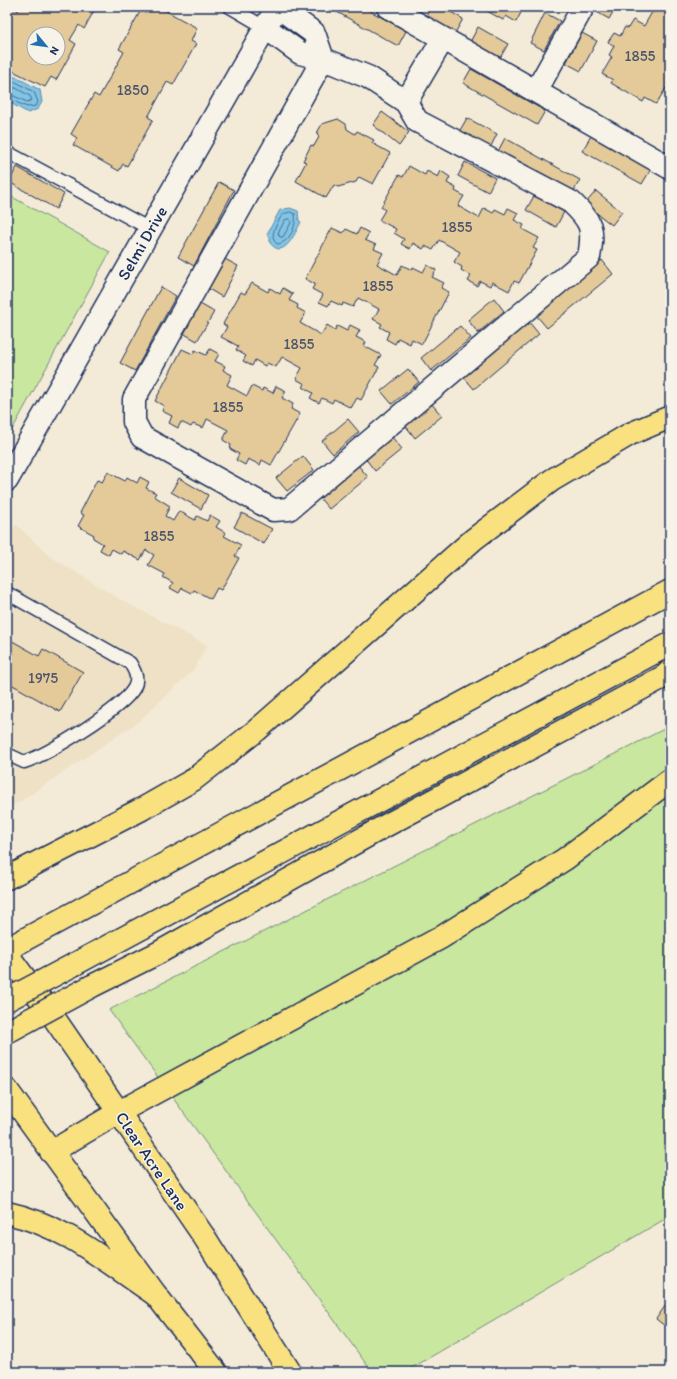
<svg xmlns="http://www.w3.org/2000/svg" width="677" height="1379" font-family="Itim,sans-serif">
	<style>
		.built { fill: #eee1c5 }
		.green { fill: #c9e79e; stroke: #728b7e }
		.water { fill: #82c4e3; stroke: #5988ae }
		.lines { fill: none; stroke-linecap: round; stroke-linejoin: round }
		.shore { stroke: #446b93; stroke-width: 1 }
		.building { fill: #e4ca99; stroke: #1b2f5e; fill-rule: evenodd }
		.service-casing { stroke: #1b2f5e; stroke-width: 15 }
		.minor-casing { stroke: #1b2f5e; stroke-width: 25 }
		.primary-casing { stroke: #1b2f5e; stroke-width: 25 }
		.motorway-casing { stroke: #1b2f5e; stroke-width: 25 }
		.service { stroke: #f7f3e8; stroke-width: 12 }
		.minor { stroke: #f7f3e8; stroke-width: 22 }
		.primary { stroke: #fae180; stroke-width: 22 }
		.motorway { stroke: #fae180; stroke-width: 22 }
		.motorway-bridge-casing { stroke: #1b2f5e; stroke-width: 25; stroke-linecap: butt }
		.motorway-bridge { stroke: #fae180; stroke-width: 22 }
		.labels { text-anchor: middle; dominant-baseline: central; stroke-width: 3; stroke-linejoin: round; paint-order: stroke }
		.number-label { font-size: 15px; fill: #4d566d }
		.street-label { font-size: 17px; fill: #1b2f5e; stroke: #f7f3e8 }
	</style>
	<rect width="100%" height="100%" fill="#f3ebd8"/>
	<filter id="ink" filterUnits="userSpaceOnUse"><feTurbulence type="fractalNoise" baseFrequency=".025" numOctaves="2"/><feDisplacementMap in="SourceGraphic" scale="8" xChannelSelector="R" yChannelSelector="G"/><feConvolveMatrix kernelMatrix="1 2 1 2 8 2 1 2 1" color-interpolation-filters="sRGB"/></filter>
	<g filter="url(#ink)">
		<path class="built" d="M16 524 48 555 123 601 207 645 194 669 138 722 7 810V535Z"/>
		<path class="green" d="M7 194 110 252 7 439Z
			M670 726V1216L405 1372H372L109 1010Z"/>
		<path class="water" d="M13 77H16L40 90 42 102 38 109 28 113 7 101V80Z
			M290 208 298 211 299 221 301 222C295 233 284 261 270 243V238L267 234 280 210Z"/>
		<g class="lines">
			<path class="shore" d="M7 83 16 82 34 92 38 102 36 106 27 107 7 98
				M7 88H16L30 96 32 100 27 102 7 93
				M290 212 295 214C297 225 290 243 277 244 268 236 277 224 282 215Z
				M290 219 291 223 283 237H280L278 233 285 220Z"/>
		</g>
		<path class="building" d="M20 7H96L84 29 79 25 70 40 76 44 56 80 51 77 45 87 7 68V20L14 8 18 11ZM34 34H58V58H34Z
			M149 7H159L197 28 191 41 196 44 173 85 167 82 148 117 153 120 127 166 123 164 119 171 73 145 77 138 71 134 94 94 99 97 124 52 119 49 141 10 146 13Z
			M328 7H363L406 31 398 46Z
			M431 7H442L463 19 455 33 426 16Z
			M480 7H524L516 22 506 16 503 20Z
			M597 7H616L609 19 595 11Z
			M655 7H670V88L669 90 666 88 656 104 645 98 643 102 611 83 613 80 602 74 612 57 609 55 614 46 608 42 614 33 620 36 625 27 628 28 633 20 644 26Z
			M545 13 560 21 544 50 530 43Z
			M478 27 508 44 500 58 470 42Z
			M582 33 597 41 581 71 566 63Z
			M471 69 545 111 537 125 463 83Z
			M382 112 409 132 399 146 373 125Z
			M467 118 497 134 490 148 459 132Z
			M338 119 346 124 347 129 355 134 357 131 374 140 372 143 390 153 373 184 359 177 356 182 338 187 334 185 326 198 296 181 306 162 303 161 311 145 314 146 319 137 317 133 322 124Z
			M591 136 651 169 642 184 582 151Z
			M505 138 580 180 572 194 497 153Z
			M7 162 11 164 7 172Z
			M465 162 495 178 488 192 458 176Z
			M409 166 425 175 427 171 438 177 441 171 450 177 447 183 456 188 455 191 464 196 458 206 479 218 484 208 493 213 495 209 505 214 508 208 518 213 514 220 524 225 522 229 539 238 533 248 537 250 519 283 514 281 509 291 492 282 490 286 480 281 477 286 468 281 471 276 461 270 462 267 454 262 460 252 439 240 433 250 425 246 423 249 413 243 410 249 401 244 404 239 394 233 396 229 379 220 385 210 381 207 399 175 403 177Z
			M17 167 64 194 56 209 9 182Z
			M219 182 234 190 194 266 178 257Z
			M596 191 622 212 612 225 585 204Z
			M534 196 564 212 556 227 526 210Z
			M332 228 343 233 346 229 357 234 360 228 369 233 365 240 376 245 374 249 383 253 377 264 397 275 402 265 412 270 413 267 423 272 427 265 436 270 432 277 444 283 441 288 449 292 422 344 412 339 410 344 398 338 395 344 386 339 389 332 380 327 382 324 373 319 379 309 358 298 353 307 343 303 342 306 331 301 328 306 319 302 323 295 312 289 315 284 305 279Z
			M223 258 238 266 222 297 207 288Z
			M602 260 613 274 547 328 536 315Z
			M252 283 268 292 270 288 280 294 283 288 293 294 289 300 298 305 297 308 306 313 300 323 321 335 327 325 335 330 337 326 347 331 350 325 360 330 356 337 366 342 364 346 381 355 375 365 379 367 361 400 357 398 351 408 334 399 332 403 322 398 319 403 310 398 313 393 303 387 305 384 296 379 302 368 282 357 276 367 267 363 265 366 255 360 252 366 243 361 246 356 236 350 238 346 221 337 227 327 223 324 241 292 245 294Z
			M161 287 176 296 135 371 120 363Z
			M494 298 504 311 478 333 468 320Z
			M200 304 214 312 197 341 183 333Z
			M528 321 539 334 474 389 463 376Z
			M460 326 471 338 431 371 421 358Z
			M182 349 193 354 195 350 206 355 210 349 219 354 215 361 225 366 223 370 232 375 227 385 247 396 252 386 262 391 263 388 273 393 276 386 286 391 282 398 293 404 291 409 300 414 271 465 262 460 260 465 248 459 245 465 236 460 239 454 230 449 231 445 223 440 228 430 207 419 203 428 193 424 191 427 181 422 178 428 169 423 172 416 162 411 164 406 155 401Z
			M408 369 419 382 392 404 381 391Z
			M431 403 442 416 415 438 405 425Z
			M348 419 359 432 333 454 322 441Z
			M391 436 402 449 375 471 365 458Z
			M303 456 314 470 287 491 276 478Z
			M357 464 368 477 329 509 318 496Z
			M108 472 125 481 127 477 137 483 140 477 149 482 146 488 156 493 154 496 170 506 165 516 173 521 179 511 195 520 197 516 207 521 210 515 220 521 216 527 226 533 224 536 241 545 235 556 239 558 221 590 217 588 211 599 194 590 192 593 182 588 179 593 170 588 173 583 163 577 165 574 148 565 154 555 146 550 140 560 123 551 121 554 112 549 109 555 100 550 103 544 93 538 94 535 78 526 84 515 80 513 97 480 102 482Z
			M179 478 208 495 201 509 171 492Z
			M242 513 272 529 264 544 234 527Z
			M7 638 39 656 43 649 83 672 60 712 11 684 7 691Z
			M670 1299V1330L656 1319Z"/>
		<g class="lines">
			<defs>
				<path id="service" d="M230 7 266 28
					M7 152 150 229
					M7 593 130 663C135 671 139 679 134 688 122 709 47 755 24 762L7 754"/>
				<path id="minor" d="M388 7 670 168
					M266 28 300 53 323 59 314 33 278 7
					M536 91 583 7
					M406 102 368 77 323 59 134 399V422L142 437 273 510 289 509 589 257C594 228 592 222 571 202L417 121 406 102 443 39
					M7 480 277 7"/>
				<path id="primary" d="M7 954 52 1015 205 1238 290 1372
					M7 1090 156 1295 216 1372"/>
				<path id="motorway" d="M7 878 142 809 193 780 257 730 474 539 552 480 630 434 670 417
					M7 949 670 591
					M75 964 670 644
					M90 987 158 953 385 826 665 676 670 671
					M51 1152 119 1112 442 937 565 859 670 780
					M7 1213C67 1226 106 1262 156 1295"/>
			</defs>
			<use href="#service" class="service-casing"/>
			<use href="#minor" class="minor-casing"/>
			<use href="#primary" class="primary-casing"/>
			<use href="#motorway" class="motorway-casing"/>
			<use href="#service" class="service"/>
			<use href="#minor" class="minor"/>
			<use href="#primary" class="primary"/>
			<use href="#motorway" class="motorway"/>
			<defs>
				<path id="motorway-bridge" d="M7 1000 75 964
					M7 1032 90 987"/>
			</defs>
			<use href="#motorway-bridge" class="motorway-bridge-casing"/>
			<use href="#motorway-bridge" class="motorway-bridge"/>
		</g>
	</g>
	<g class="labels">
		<g class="number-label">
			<text x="640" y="56">1855</text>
			<text x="133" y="90">1850</text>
			<text x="457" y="227">1855</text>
			<text x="378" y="286">1855</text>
			<text x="299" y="344">1855</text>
			<text x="228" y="407">1855</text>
			<text x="159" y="536">1855</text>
			<text x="43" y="678">1975</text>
		</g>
		<g class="street-label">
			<text transform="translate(142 243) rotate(-60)">Selmi Drive</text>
			<text transform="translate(152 1161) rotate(56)">Clear Acre Lane</text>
		</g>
	</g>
	<rect width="677" height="1379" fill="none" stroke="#f7f3e8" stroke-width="24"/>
	<rect x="12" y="12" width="653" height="1355" fill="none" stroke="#1b2f5e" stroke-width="1.5" filter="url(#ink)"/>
	<g transform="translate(46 46) rotate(119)"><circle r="19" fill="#f7f3e8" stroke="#9fa5b1"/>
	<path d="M0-3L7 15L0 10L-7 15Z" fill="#1f6fb2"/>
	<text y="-6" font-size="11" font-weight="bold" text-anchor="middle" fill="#1b2f5e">N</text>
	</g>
</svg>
